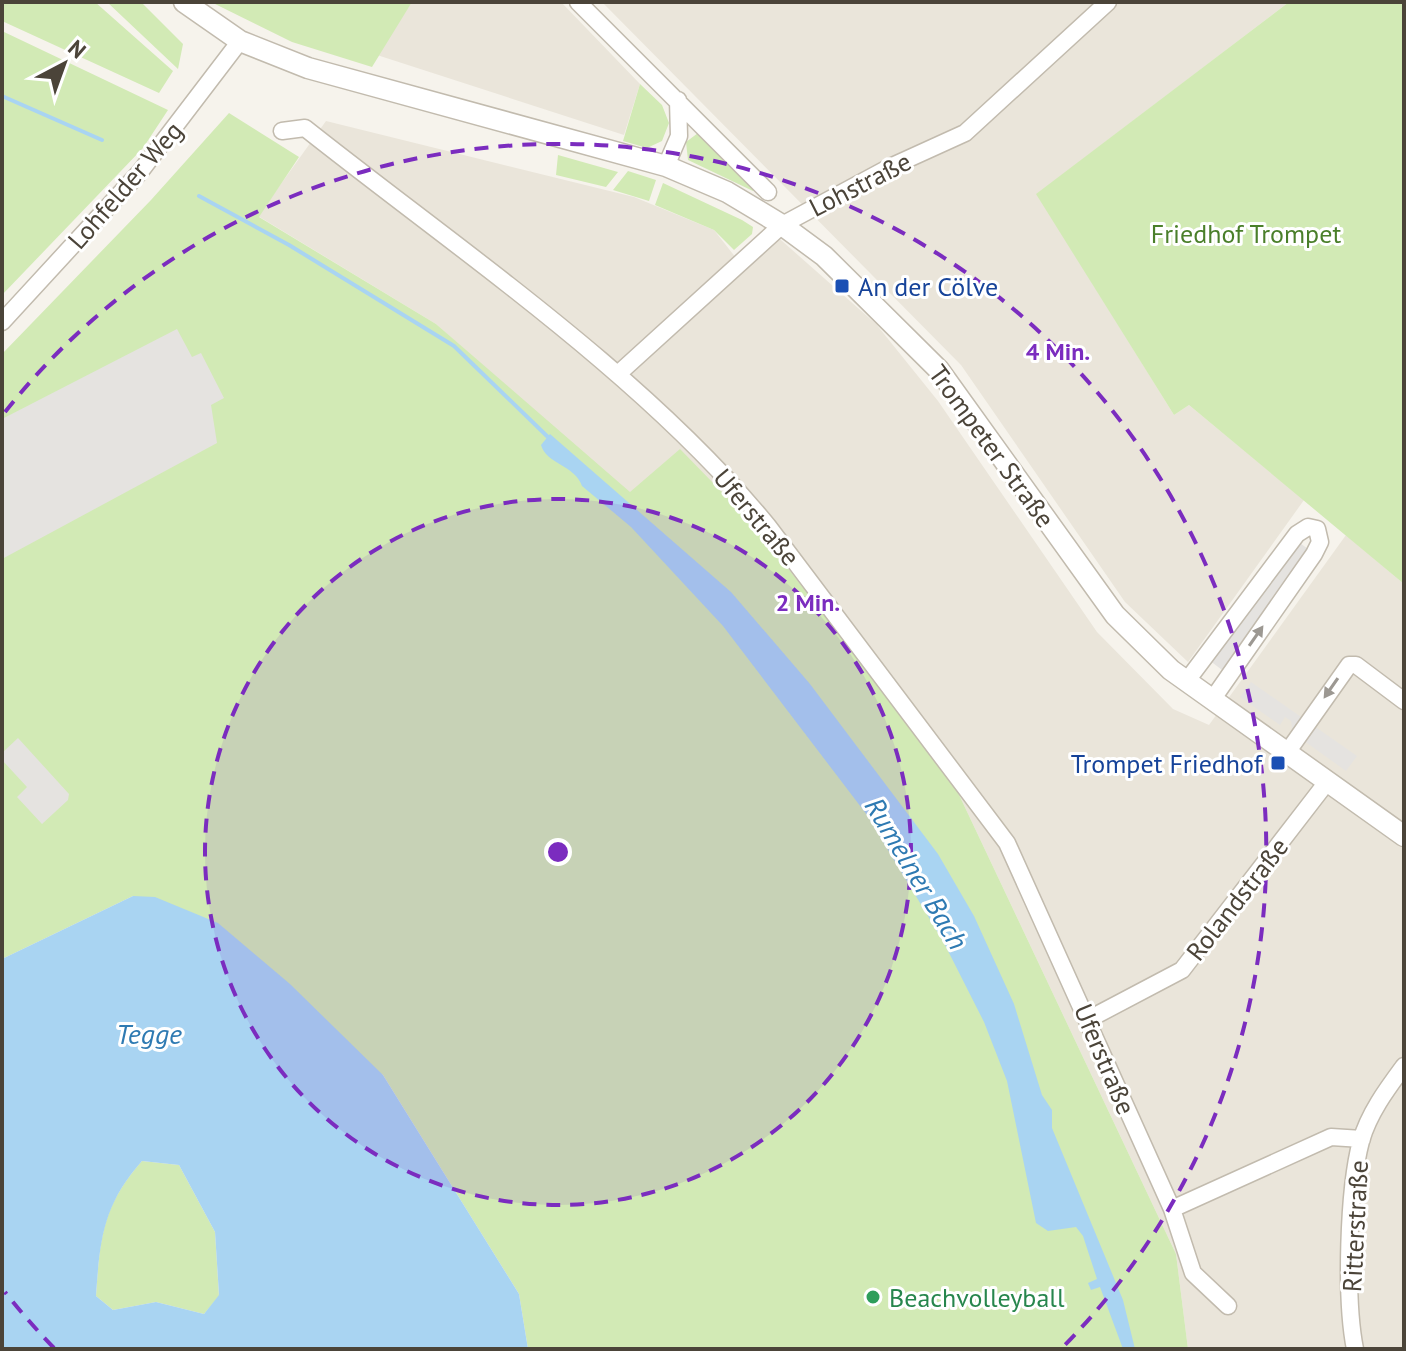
<svg xmlns="http://www.w3.org/2000/svg" width="1406" height="1351" font-family="'PT Sans',sans-serif">
	<style>
		.residential { fill: #eae5da }
		.green { fill: #d2eab5 }
		.parking { fill: #e5e3e0 }
		.water { fill: #a9d4f2; fill-rule: evenodd }
		.lines { fill: none; stroke-linecap: round; stroke-linejoin: round }
		.stream { stroke: #a9d4f2; stroke-width: 4 }
		.minor-casing { stroke: #c2bbae; stroke-width: 19 }
		.tertiary-casing { stroke: #c2bbae; stroke-width: 23 }
		.minor { stroke: #fff; stroke-width: 16 }
		.tertiary { stroke: #fff; stroke-width: 20 }
		.oneway { fill: #9c9892 }
		.ring { fill: none; stroke: #7b2cbf; stroke-width: 4; stroke-dasharray: 14 10 }
		.transit-dot { fill: #1a4fb4; stroke: #fff; stroke-width: 3 }
		.leisure-dot { fill: #2e9e5b; stroke: #fff; stroke-width: 3 }
		.labels { text-anchor: middle; dominant-baseline: central; stroke-width: 6; stroke-linejoin: round; paint-order: stroke }
		.street-label { font-size: 26px; fill: #4b4439; stroke: #fff }
		.park-label { font-size: 26px; fill: #4a7f2a; stroke: #fff }
		.transit-label { font-size: 26px; fill: #164399; stroke: #fff; text-anchor: start }
		.leisure-label { font-size: 26px; fill: #27864d; stroke: #fff; text-anchor: start }
		.water-label { font-size: 28px; font-style: italic; fill: #2e7ab2; stroke: #fff }
		.centre { fill: #7b2cbf; stroke: #fff; stroke-width: 4 }
		.ring-label { font-size: 24px; text-anchor: middle; font-weight: bold; fill: #7b2cbf; stroke: #fff; stroke-width: 6; stroke-linejoin: round; paint-order: stroke }
	</style>
	<rect width="100%" height="100%" fill="#f6f3ec"/>
	<path class="residential" d="M412 2H561L640 84 624 135 377 55Z
		M602 2H1289L1037 194 1174 415 1189 405 1304 500 1188 662 1125 602 961 365Z
		M326 121 634 197 714 230 740 263 773 233 876 324 938 401 1097 632 1173 709 1209 725 1346 535 1404 584V1349H1188L1176 1254 953 782 436 324 258 216Z"/>
	<path class="green" d="M2 2H95L173 71 159 93 2 21Z
		M107 2H141L183 44 178 69Z
		M211 2H412L372 67 292 42Z
		M1289 2H1404V584L1189 405 1174 415 1036 194Z
		M2 31 168 110 143 148 2 295Z
		M640 84 662 105 669 123 662 141 647 148 623 141Z
		M229 113 299 157 259 217 436 324 630 492 680 449 756 527 953 782 1176 1254 1188 1349H528L519 1294 383 1075 133 896 2 959V354L151 200Z
		M698 133 754 189 753 191 688 160 686 142Z
		M558 155 618 172 606 187 556 175Z
		M628 171 656 180 649 201 613 190Z
		M663 183 742 220 753 227 752 234 734 250 714 230 655 205Z
		M142 1161 179 1165 215 1232 219 1296 204 1314 156 1302 113 1310 96 1296C100 1238 102 1206 142 1161Z"/>
	<path class="parking" d="M177 329 192 357 201 353 224 398 211 405 217 443 2 559V419Z
		M1296 540 1312 552 1226 673 1209 660Z
		M1251 682 1357 756 1346 771 1293 733 1291 721 1285 717 1280 725 1240 697Z
		M18 738 69 794 68 800 42 824 17 797 27 787 2 760V753Z"/>
	<path class="water" d="M550 434 731 592 810 684 938 854 974 916 1014 1004 1042 1095 1052 1110V1128L1123 1300 1135 1349H1123L1100 1287 1091 1290 1088 1283 1097 1279 1083 1236 1076 1227 1048 1231 1036 1223 1007 1081 984 1022 943 941 867 815 723 626 631 527 582 486C575 465 546 464 541 445Z
		M133 896 155 897 218 923 290 984 383 1075 519 1294 528 1349H2V959ZM142 1161 179 1165 215 1232 219 1295 204 1314 156 1302 113 1310 96 1296C100 1239 103 1205 142 1161Z"/>
	<g class="lines">
		<path class="stream" d="M2 96 102 140
			M199 196 289 245 454 346 550 439"/>
		<defs>
			<path id="minor" d="M578 2 768 192
				M282 131 305 128C460 251 643 374 768 526L1007 843 1172 1209 1193 1273 1228 1306
				M666 166 679 136 678 100
				M2 322 140 172 240 41
				M618 374 782 225 888 168 965 133 1108 2
				M1186 682 1297 534 1308 527 1317 529 1320 542 1314 554 1212 700
				M1286 754 1349 665H1356L1404 701
				M1089 1019 1182 970 1327 782
				M1172 1209 1331 1137 1362 1139
				M1355 1349C1345 1299 1348 1190 1361 1141 1369 1113 1387 1089 1404 1066"/>
			<path id="tertiary" d="M184 2 240 41 308 68 666 166 727 192 782 225 824 256 939 370 1115 615 1171 670 1404 836"/>
		</defs>
		<use href="#minor" class="minor-casing"/>
		<use href="#tertiary" class="tertiary-casing"/>
		<use href="#minor" class="minor"/>
		<use href="#tertiary" class="tertiary"/>
	</g>
	<defs><path id="oneway-solid" d="M-6-.8H1V-3.2L6.5 0L1 3.2V.8H-6Z" transform="scale(2)"/></defs>
	<g class="oneway">
		<use href="#oneway-solid" transform="translate(1256 636) rotate(-55)"/>
		<use href="#oneway-solid" transform="translate(1331 688) rotate(125)"/>
	</g>
	<circle cx="558" cy="852" r="353" fill="#7b2cbf" fill-opacity=".12"/>
	<g class="ring">
		<circle cx="558" cy="852" r="353"/>
		<path d="M54 1348A707 707 0 0 1 5 1292M5 412A707 707 0 1 1 1062 1348"/>
	</g>
	<g class="transit-dot">
		<rect x="834" y="278" width="16" height="16" rx="4"/>
		<rect x="1270" y="755" width="16" height="16" rx="4"/>
	</g>
	<circle class="leisure-dot" cx="873" cy="1297" r="8"/>
	<g class="labels">
		<g class="street-label">
			<text transform="translate(860 184) rotate(-27)">Lohstraße</text>
			<text transform="translate(125 185) rotate(-49)">Lohfelder Weg</text>
			<text transform="translate(992 446) rotate(54)">Trompeter Straße</text>
			<text transform="translate(757 517) rotate(50)">Uferstraße</text>
			<text transform="translate(1237 899) rotate(-52)">Rolandstraße</text>
			<text transform="translate(1105 1059) rotate(67)">Uferstraße</text>
			<text transform="translate(1355 1226) rotate(-87)">Ritterstraße</text>
		</g>
		<g class="park-label">
			<text x="1246" y="233">Friedhof Trompet</text>
		</g>
		<g class="transit-label">
			<text x="858" y="286">An der Cölve</text>
			<text x="1262" y="763" text-anchor="end">Trompet Friedhof</text>
		</g>
		<g class="leisure-label">
			<text x="889" y="1297">Beachvolleyball</text>
		</g>
		<g class="water-label">
			<text transform="translate(917 873) rotate(59)">Rumelner Bach</text>
			<text x="149" y="1033">Tegge</text>
		</g>
	</g>
	<circle cx="558" cy="852" r="12" class="centre"/>
	<g class="ring-label">
		<text x="1058" y="360">4 Min.</text>
		<text x="808" y="611">2 Min.</text>
	</g>
	<rect width="1406" height="1351" fill="none" stroke="#4b4439" stroke-width="8"/>
	<g transform="translate(64 64) rotate(41)" stroke="#ffffff" stroke-width="6" paint-order="stroke">
	<path d="M0-6L14 30L0 20L-14 30Z" fill="#4b4439"/>
	<text y="-12" font-size="22" font-weight="bold" text-anchor="middle" fill="#4b4439">N</text>
	</g>
</svg>
